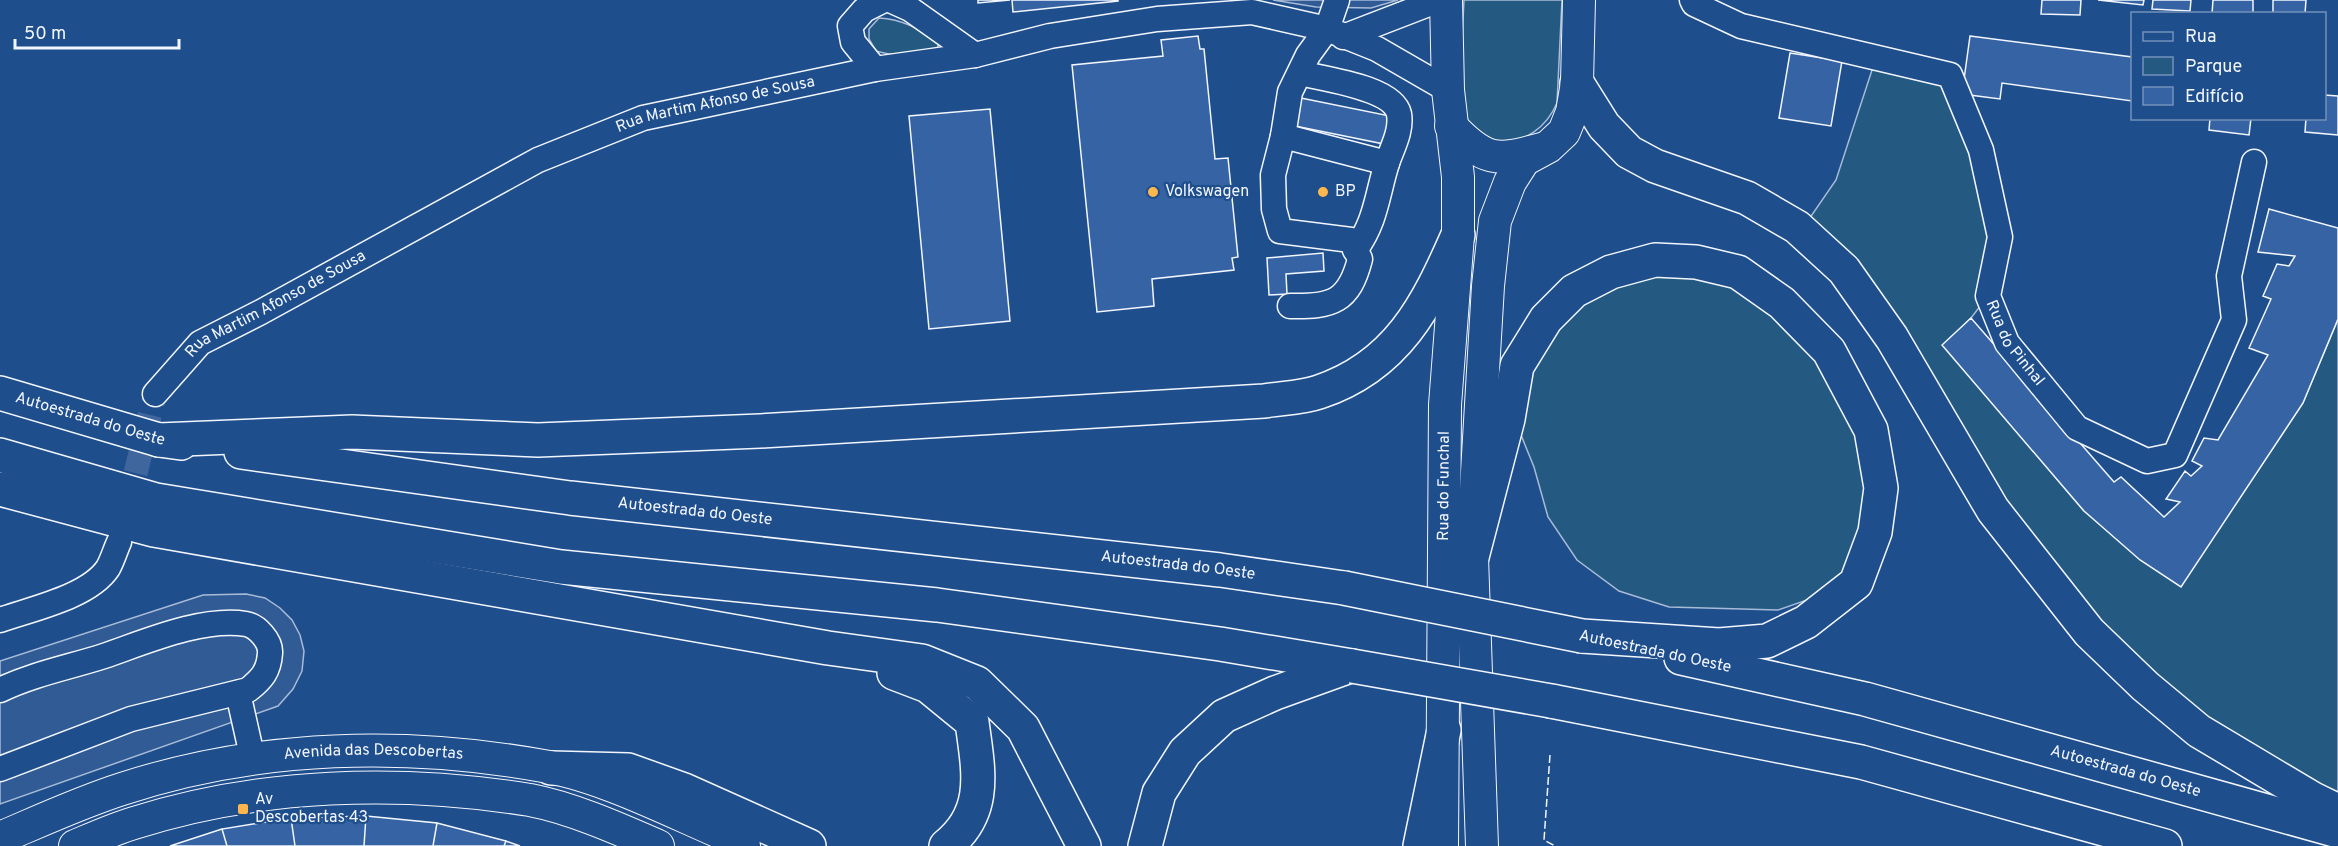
<svg xmlns="http://www.w3.org/2000/svg" width="2338" height="846" font-family="Overpass,sans-serif">
	<style>
		.green { fill: #245a82; stroke: #a8bbd7; stroke-width: 1.5 }
		.parking { fill: #305b95; stroke: #a8bbd7; stroke-width: 1.5 }
		.building { fill: #3563a3; stroke: #f2f6ff; stroke-width: 1.5 }
		.lines { fill: none; stroke-linecap: round; stroke-linejoin: round }
		.minor-tunnel { stroke: #3f679d; stroke-width: 24; stroke-dasharray: 24 12; stroke-linecap: butt }
		.minor-casing { stroke: #f2f6ff; stroke-width: 27 }
		.major-casing { stroke: #f2f6ff; stroke-width: 34 }
		.highway-casing { stroke: #f2f6ff; stroke-width: 36 }
		.minor { stroke: #1f4e8c; stroke-width: 24 }
		.major { stroke: #1f4e8c; stroke-width: 32 }
		.highway { stroke: #1f4e8c; stroke-width: 33 }
		.highway-bridge-casing { stroke: #f2f6ff; stroke-width: 36; stroke-linecap: butt }
		.highway-bridge { stroke: #1f4e8c; stroke-width: 33 }
		.fence { stroke: #f2f6ff; stroke-width: 1.5; stroke-dasharray: 8 3; stroke-linecap: butt }
		.poi-dot { fill: #ffb74d; stroke: #1f4e8c; stroke-width: 2 }
		.labels { text-anchor: middle; dominant-baseline: central; stroke-width: 4.5; stroke-linejoin: round; paint-order: stroke }
		.street-label { font-size: 16px; fill: #f2f6ff; stroke: #1f4e8c }
		.poi-label { font-size: 16px; fill: #f2f6ff; stroke: #1f4e8c; text-anchor: start }
	</style>
	<rect width="100%" height="100%" fill="#1f4e8c"/>
	<path class="green" d="M1464 0H1562L1557 103C1535 154 1470 156 1459 100Z
		M879 18C902 19 920 29 938 43V48C920 55 895 57 876 51L869 39V29Z
		M1873 67 1950 75 2000 237 1988 296 1971 318 1943 345 2084 511 2181 586 2303 403 2338 319V796L2209 720 2099 623 2003 505 1807 222 1836 180Z
		M1696 262 1793 315 1878 467 1856 583 1778 610 1669 607 1619 591 1577 560 1548 517 1534 467 1510 408 1568 297Z"/>
	<path class="parking" d="M1273 0H1398L1371 8 1316 7Z
		M246 594 265 598 280 608 292 620 300 635 304 651 302 671 293 689 278 706 0 804V661L203 595Z"/>
	<path class="building" d="M978 0H1010L978 3Z
		M1012 0H1118V1L1013 12Z
		M2042 0H2081L2080 15 2041 14Z
		M2098 0H2144L2143 5Z
		M2153 0H2191L2190 11 2152 9Z
		M2213 0H2253V14H2212Z
		M2273 0H2306L2305 14H2273Z
		M1198 36 1200 49H1204L1215 159 1228 158 1238 257 1232 258 1234 270 1152 279 1154 306 1097 312 1072 65 1163 56 1161 40Z
		M1970 36 2132 57V101L2002 83 2000 99 1962 94Z
		M1790 53 1842 61 1831 126 1779 118Z
		M2324 95 2338 96V135L2305 132 2306 118H2324Z
		M1296 97 1390 116 1384 144 1290 125Z
		M990 109 1010 321 929 329 909 116Z
		M2210 118H2251L2249 135 2209 130Z
		M2269 209 2338 228V319L2303 403 2181 587 2140 560 2084 511 1942 345 1971 318 2114 482 2121 477 2164 517 2180 502 2166 499 2185 471 2191 476 2202 466 2192 461 2204 438 2218 440 2268 355 2249 348 2271 299 2263 296 2277 264 2289 266 2295 256 2258 252Z
		M1323 253 1324 271 1286 274 1287 294 1269 295 1267 258Z
		M366 816 364 846H295L291 818Z
		M366 816 437 823 433 846H364Z
		M291 818 295 846H227L222 829Z
		M437 823 506 841 504 846H433Z
		M222 829 227 846H170Z
		M506 841 520 846H504Z"/>
	<g class="lines">
		<path class="minor-tunnel" d="M127 508 155 394"/>
		<defs>
			<g id="minor">
				<path d="M890 0 910 9 975 55"/>
				<path id="s1" d="M1692 0 1694 4 1741 26 1950 75 1981 150 2000 237 1988 296 2007 343 2077 428 2147 461 2175 455 2234 320 2229 276 2254 162"/>
				<path d="M1343 37 1439 0"/>
				<path d="M875 69 853 42 850 26 864 10 884 0"/>
				<path d="M1300 73C1323 79 1393 87 1399 114 1402 131 1392 148 1387 163 1377 195 1376 222 1355 250"/>
				<path d="M1283 136 1387 163"/>
				<path d="M1290 306C1332 307 1349 302 1360 259L1351 240 1280 231 1274 209 1273 175 1283 136 1290 92 1308 55 1327 29 1337 0"/>
				<path id="s2" d="M155 394 200 343 261 312 538 160 643 118 875 69 975 55 1050 36 1157 19 1252 12 1327 29 1377 49 1448 90"/>
				<path d="M0 620C31 609 89 597 108 568 112 561 115 551 119 542"/>
				<path d="M0 690C33 674 70 667 104 656 145 642 202 617 246 624 257 626 271 641 270 653 269 671 262 679 248 690L131 719 0 769"/>
				<path d="M238 693 253 760"/>
			</g>
			<g id="major">
				<path d="M1451 126C1484 161 1496 162 1541 149"/>
				<path id="s3" d="M0 838C40 821 81 802 122 789 259 744 408 741 549 767 607 778 676 814 731 837L744 846"/>
				<path d="M75 846C94 838 114 829 134 823 260 783 399 779 530 800 572 808 619 829 658 846"/>
				<path id="s4" d="M1442 846 1445 405 1458 235V177L1448 90 1446 0"/>
				<path d="M1482 846 1472 557 1488 286 1495 221 1510 182 1524 160 1548 147 1564 132 1572 112 1577 83 1579 0"/>
			</g>
			<g id="highway">
				<path d="M1577 83 1604 126 1629 152 1655 166 1747 198 1797 227 1844 270 1892 338 1993 510 2089 632 2145 686 2199 731 2313 799 2338 811"/>
				<path id="s5" d="M0 393 159 440 181 443"/>
				<path d="M159 440 352 432 538 440 760 431 1264 401C1282 398 1302 398 1319 392 1397 366 1427 306 1458 235"/>
				<path id="s6" d="M241 452 570 498 1220 570 1344 588"/>
				<path d="M0 455 156 500 561 567 937 605 1220 644 1352 666"/>
				<path d="M0 489 154 530 828 648 922 661 977 683 1023 728 1084 846"/>
				<path d="M1472 557 1508 419 1517 366 1546 319 1574 291 1611 272 1655 260 1696 262 1738 272 1782 303 1829 351 1871 430 1881 488 1875 532 1856 583 1806 622 1767 641 1719 645 1582 636"/>
				<path id="s7" d="M1681 658 1865 699 2338 831"/>
				<path d="M894 673 928 686 972 722C978 769 989 812 946 846"/>
				<path d="M1551 701 1861 762 2165 846"/>
				<path d="M551 768 628 770 684 790 809 846"/>
				<path d="M1145 846 1159 793 1185 752 1224 716 1275 693 1350 666"/>
				<path d="M1420 846 1444 730"/>
			</g>
		</defs>
		<use href="#minor" class="minor-casing"/>
		<use href="#major" class="major-casing"/>
		<use href="#highway" class="highway-casing"/>
		<use href="#minor" class="minor"/>
		<use href="#major" class="major"/>
		<use href="#highway" class="highway"/>
		<defs>
			<path id="highway-bridge" d="M1344 588 1582 636
				M1352 666 1551 701"/>
		</defs>
		<use href="#highway-bridge" class="highway-bridge-casing"/>
		<use href="#highway-bridge" class="highway-bridge"/>
		<path class="fence" d="M1550 755 1544 840 1555 846"/>
	</g>
	<g class="poi-dot">
		<circle cx="1153" cy="192" r="6"/>
		<circle cx="1323" cy="192" r="6"/>
		<rect x="237" y="803" width="12" height="12" rx="3"/>
	</g>
	<g class="labels">
		<g class="street-label">
			<text stroke="none"><textPath href="#s2" startOffset="639">Rua Martim Afonso de Sousa</textPath></text>
			<text stroke="none"><textPath href="#s2" startOffset="153">Rua Martim Afonso de Sousa</textPath></text>
			<text stroke="none"><textPath href="#s1" startOffset="556">Rua do Pinhal</textPath></text>
			<text stroke="none"><textPath href="#s5" startOffset="94">Autoestrada do Oeste</textPath></text>
			<text stroke="none"><textPath href="#s4" startOffset="360">Rua do Funchal</textPath></text>
			<text stroke="none"><textPath href="#s6" startOffset="458">Autoestrada do Oeste</textPath></text>
			<text stroke="none"><textPath href="#s6" startOffset="944">Autoestrada do Oeste</textPath></text>
			<text transform="translate(1655 652) rotate(12)">Autoestrada do Oeste</text>
			<text stroke="none"><textPath href="#s3" startOffset="387">Avenida das Descobertas</textPath></text>
			<text stroke="none"><textPath href="#s7" startOffset="459">Autoestrada do Oeste</textPath></text>
		</g>
		<g class="poi-label">
			<text x="1165" y="192">Volkswagen</text>
			<text x="1335" y="192">BP</text>
			<text x="255" y="800">Av<tspan x="255" dy="18">Descobertas 43</tspan></text>
		</g>
	</g>
	<rect x="2131" y="12" width="195" height="108" fill="#1f4e8c" stroke="#7391ba" stroke-width="1.5"/>
	<rect x="2143" y="32" width="30" height="9" fill="#1f4e8c" stroke="#7391ba" stroke-width="1.5"/>
	<text x="2185" y="42" font-size="18" fill="#f2f6ff">Rua</text>
	<rect x="2143" y="57" width="30" height="18" fill="#245a82" stroke="#7391ba" stroke-width="1.5"/>
	<text x="2185" y="72" font-size="18" fill="#f2f6ff">Parque</text>
	<rect x="2143" y="87" width="30" height="18" fill="#3563a3" stroke="#7391ba" stroke-width="1.5"/>
	<text x="2185" y="102" font-size="18" fill="#f2f6ff">Edifício</text>
	<path d="M15 39v9h164v-9" fill="none" stroke="#f2f6ff" stroke-width="3"/>
	<text x="24" y="39" font-size="18" fill="#f2f6ff" stroke="#1f4e8c" stroke-width="4.5" paint-order="stroke">50 m</text>
</svg>
